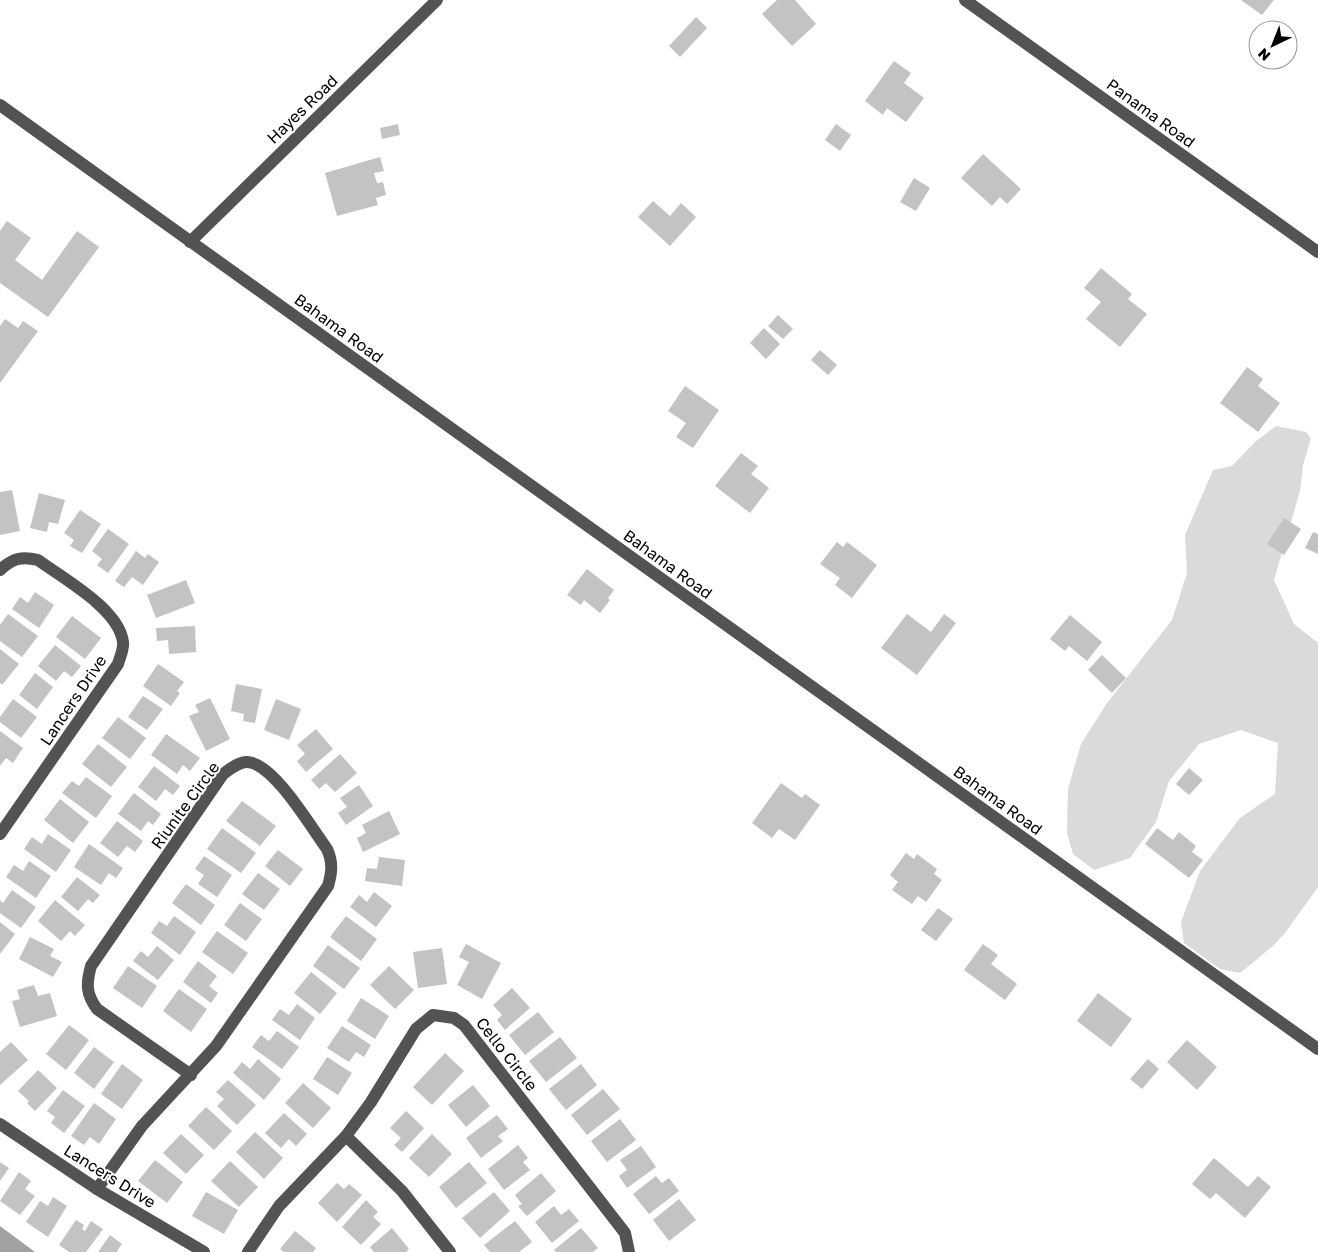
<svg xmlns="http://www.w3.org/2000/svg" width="1318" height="1252" font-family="'Golos Text',sans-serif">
<rect width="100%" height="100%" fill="#fff"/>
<path fill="#dadada" d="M 1276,426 L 1306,432 L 1311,438 L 1303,465 L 1300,491 L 1274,580 L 1294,624 L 1318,643 L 1318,887 L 1285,933 L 1273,946 L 1240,973 L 1220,969 L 1184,943 L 1181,922 L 1200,871 L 1240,818 L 1275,794 L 1278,743 L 1241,730 L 1199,744 L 1169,781 L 1156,822 L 1130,858 L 1094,870 L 1073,854 L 1067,833 L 1068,789 L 1081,744 L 1107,703 L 1172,620 L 1187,573 L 1185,535 L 1213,470 L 1232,466 L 1255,442 Z"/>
<path fill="#a1a1a1" d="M 0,1226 L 35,1252 L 0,1252 Z"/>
<g fill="#c3c3c3">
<path d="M 777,0 L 795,0 L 816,24 L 792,46 L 762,14 Z"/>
<path d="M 1241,0 L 1274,0 L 1262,15 Z"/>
<path d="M 696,17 L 707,28 L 680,57 L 669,46 Z"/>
<path d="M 894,61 L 911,73 L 904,83 L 924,98 L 906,122 L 887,108 L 883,115 L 865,101 Z"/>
<path d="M 398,124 L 400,135 L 382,139 L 380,128 Z"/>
<path d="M 836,124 L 851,135 L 840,151 L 825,140 Z"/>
<path d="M 983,154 L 1021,189 L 1007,204 L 1000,197 L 992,206 L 961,178 Z"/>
<path d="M 380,157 L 384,171 L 374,173 L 377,183 L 383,182 L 386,195 L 376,198 L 378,205 L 337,216 L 325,173 Z"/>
<path d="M 914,178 L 930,188 L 916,211 L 900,202 Z"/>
<path d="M 653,201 L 670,216 L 681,203 L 696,217 L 670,246 L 638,217 Z"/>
<path d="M 7,221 L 31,238 L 15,260 L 42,280 L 77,231 L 99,247 L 48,317 L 0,283 L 0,231 Z"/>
<path d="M 1101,268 L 1132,294 L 1128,299 L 1147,314 L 1120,347 L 1086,319 L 1101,302 L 1084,288 Z"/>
<path d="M 778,315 L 793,329 L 783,339 L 768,326 Z"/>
<path d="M 5,319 L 18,328 L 23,321 L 38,331 L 0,383 L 0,326 Z"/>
<path d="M 764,328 L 780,344 L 766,359 L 750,343 Z"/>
<path d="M 820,350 L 837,365 L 828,375 L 811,360 Z"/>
<path d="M 1247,367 L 1263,379 L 1258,386 L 1280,403 L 1258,432 L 1220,403 Z"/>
<path d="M 685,386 L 719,410 L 693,448 L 676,437 L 686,423 L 668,411 Z"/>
<path d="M 741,453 L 758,466 L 751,474 L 769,488 L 750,513 L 715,486 Z"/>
<path d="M 12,490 L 20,531 L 0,535 L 0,492 Z"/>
<path d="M 39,493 L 65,500 L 58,524 L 49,522 L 47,532 L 30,528 Z"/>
<path d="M 80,510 L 101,524 L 82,553 L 70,546 L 74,540 L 64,533 Z"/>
<path d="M 1284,518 L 1301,529 L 1284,555 L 1267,544 Z"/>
<path d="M 108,529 L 129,544 L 108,573 L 97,565 L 102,559 L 92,551 Z"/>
<path d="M 1313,532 L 1318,534 L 1318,554 L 1305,548 Z"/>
<path d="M 837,542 L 843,547 L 847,542 L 877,565 L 852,598 L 835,585 L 840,578 L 820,564 Z"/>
<path d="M 136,551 L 145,558 L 148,554 L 159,562 L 143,585 L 132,577 L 124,587 L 115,581 Z"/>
<path d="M 587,569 L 614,590 L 608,598 L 610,600 L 600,613 L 584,600 L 581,605 L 567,595 Z"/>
<path d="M 186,580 L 195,603 L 156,618 L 147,595 Z"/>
<path d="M 35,592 L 54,605 L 39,628 L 12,609 L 20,597 L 28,603 Z"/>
<path d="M 8,614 L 38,636 L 22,657 L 0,641 L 0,625 Z"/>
<path d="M 907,614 L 931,632 L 944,614 L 956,623 L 917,675 L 881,648 Z"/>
<path d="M 1070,615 L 1102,642 L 1087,661 L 1069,646 L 1065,651 L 1050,639 Z"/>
<path d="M 72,616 L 101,638 L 85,659 L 56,637 Z"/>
<path d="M 195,626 L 196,652 L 169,654 L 168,640 L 157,641 L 156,628 Z"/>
<path d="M 55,645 L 81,666 L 72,677 L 64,671 L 56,681 L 38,666 Z"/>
<path d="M 0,649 L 19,664 L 2,685 L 0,683 Z"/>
<path d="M 1102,655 L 1126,678 L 1112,693 L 1088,670 Z"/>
<path d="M 158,664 L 184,682 L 177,691 L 180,693 L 171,706 L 143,686 Z"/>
<path d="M 35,673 L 53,687 L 37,709 L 19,695 Z"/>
<path d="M 236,684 L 262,689 L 255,723 L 243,721 L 244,714 L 231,711 Z"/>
<path d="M 143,696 L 163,709 L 147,730 L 128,717 Z"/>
<path d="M 210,698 L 230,739 L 206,751 L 189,716 L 199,712 L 195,705 Z"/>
<path d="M 13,699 L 37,717 L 21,738 L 0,722 L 0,717 Z"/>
<path d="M 276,699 L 301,709 L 289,740 L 264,730 Z"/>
<path d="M 118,717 L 146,738 L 130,759 L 102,738 Z"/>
<path d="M 316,729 L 333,749 L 306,772 L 297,761 L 305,754 L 297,745 Z"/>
<path d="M 0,731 L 23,748 L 13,763 L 6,758 L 0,766 Z"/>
<path d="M 166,734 L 200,758 L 190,771 L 183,765 L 177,774 L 151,755 Z"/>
<path d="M 98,744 L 127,767 L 111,787 L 82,764 Z"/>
<path d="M 340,754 L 357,773 L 335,792 L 326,783 L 319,789 L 311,780 Z"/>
<path d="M 154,766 L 180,786 L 173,795 L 165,789 L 156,801 L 138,787 Z"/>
<path d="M 1189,768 L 1203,780 L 1189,795 L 1176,784 Z"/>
<path d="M 86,777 L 112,796 L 96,818 L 62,793 L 72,781 L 79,786 Z"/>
<path d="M 781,783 L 802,798 L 805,794 L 820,805 L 795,840 L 779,829 L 772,838 L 752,823 Z"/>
<path d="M 359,785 L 373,806 L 346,825 L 338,813 L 347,807 L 340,798 Z"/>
<path d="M 134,793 L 161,814 L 153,825 L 148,821 L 141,831 L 118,814 Z"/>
<path d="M 60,799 L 89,822 L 73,843 L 44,820 Z"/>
<path d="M 242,801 L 276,826 L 260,846 L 226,821 Z"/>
<path d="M 389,811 L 400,834 L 363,852 L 357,838 L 366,833 L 362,825 Z"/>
<path d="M 117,821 L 143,841 L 135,852 L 127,846 L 118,857 L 100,843 Z"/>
<path d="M 222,828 L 256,853 L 241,873 L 207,849 Z"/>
<path d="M 1157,828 L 1173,840 L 1179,832 L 1196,846 L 1192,852 L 1203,860 L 1189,878 L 1145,844 Z"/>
<path d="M 48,834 L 71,850 L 56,872 L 24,849 L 32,837 L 42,844 Z"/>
<path d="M 89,844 L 123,868 L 116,878 L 109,873 L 101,885 L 74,867 Z"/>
<path d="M 278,850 L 303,869 L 290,886 L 265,866 Z"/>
<path d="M 906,853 L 914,859 L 917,854 L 937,869 L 934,874 L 942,880 L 926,902 L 918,896 L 912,904 L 892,890 L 898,882 L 890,875 Z"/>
<path d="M 204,856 L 232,875 L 217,897 L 198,884 L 204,875 L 195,869 Z"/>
<path d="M 379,857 L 405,860 L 402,886 L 365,881 L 367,868 L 377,869 Z"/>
<path d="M 29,861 L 51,876 L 36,898 L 6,877 L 14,865 L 23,871 Z"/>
<path d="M 258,873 L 280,889 L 264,910 L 242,894 Z"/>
<path d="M 77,877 L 100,895 L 93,903 L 88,899 L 78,911 L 61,897 Z"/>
<path d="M 186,884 L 215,905 L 201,925 L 172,903 Z"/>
<path d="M 12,890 L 36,907 L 21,928 L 0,913 L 0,900 L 3,903 Z"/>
<path d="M 374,892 L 392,906 L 376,927 L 350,907 L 359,895 L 367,902 Z"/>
<path d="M 55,900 L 85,925 L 75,936 L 70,931 L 61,941 L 38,921 Z"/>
<path d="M 240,903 L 262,919 L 246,941 L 224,925 Z"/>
<path d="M 938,908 L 953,919 L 936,941 L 921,930 Z"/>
<path d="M 174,916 L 196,932 L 180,955 L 151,933 L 159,921 L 167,926 Z"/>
<path d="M 346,916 L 377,939 L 361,961 L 330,937 Z"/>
<path d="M 0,922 L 15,934 L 0,954 Z"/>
<path d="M 217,931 L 248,953 L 233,974 L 202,952 Z"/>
<path d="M 30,937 L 54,949 L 50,956 L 62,962 L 53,977 L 19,959 Z"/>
<path d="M 466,944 L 501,963 L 482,999 L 457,985 L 469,962 L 459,957 Z"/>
<path d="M 983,944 L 998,955 L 991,964 L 1017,984 L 1005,1000 L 964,970 Z"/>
<path d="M 328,945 L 360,968 L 344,989 L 313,966 Z"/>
<path d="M 157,946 L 174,960 L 158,980 L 133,961 L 141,951 L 148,957 Z"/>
<path d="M 442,948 L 447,984 L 418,988 L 413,952 Z"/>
<path d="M 198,961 L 217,976 L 209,986 L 218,993 L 211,1003 L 183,982 Z"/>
<path d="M 128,966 L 157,986 L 142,1008 L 113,988 Z"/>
<path d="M 389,966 L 414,990 L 395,1009 L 370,985 Z"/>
<path d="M 311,972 L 337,993 L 320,1014 L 294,993 Z"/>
<path d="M 34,985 L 38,996 L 50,993 L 57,1016 L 20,1027 L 12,1001 L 20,999 L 17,990 Z"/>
<path d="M 512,988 L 530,1008 L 505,1030 L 497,1020 L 502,1015 L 493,1005 Z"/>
<path d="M 179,989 L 207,1009 L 191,1032 L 163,1011 Z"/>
<path d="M 1098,993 L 1132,1019 L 1111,1047 L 1077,1021 Z"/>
<path d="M 361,998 L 389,1016 L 375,1039 L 347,1021 Z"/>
<path d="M 297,1004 L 315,1018 L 300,1040 L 272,1020 L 280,1009 L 289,1015 Z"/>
<path d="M 538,1012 L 554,1032 L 525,1055 L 509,1035 Z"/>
<path d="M 69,1025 L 89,1040 L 66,1070 L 46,1054 Z"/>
<path d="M 342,1026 L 371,1045 L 364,1057 L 356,1052 L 349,1062 L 327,1048 Z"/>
<path d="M 277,1031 L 299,1047 L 282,1069 L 252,1047 L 261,1035 L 269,1041 Z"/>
<path d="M 560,1037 L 577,1058 L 546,1082 L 529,1061 Z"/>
<path d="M 1187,1040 L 1217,1067 L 1197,1090 L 1167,1062 Z"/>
<path d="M 11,1042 L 28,1060 L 0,1085 L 0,1052 Z"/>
<path d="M 94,1047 L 114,1062 L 94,1089 L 74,1073 Z"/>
<path d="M 445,1053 L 464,1071 L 432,1105 L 413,1087 Z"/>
<path d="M 327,1057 L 352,1073 L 338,1095 L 313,1079 Z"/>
<path d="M 258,1059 L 281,1079 L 264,1100 L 233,1073 L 242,1062 L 250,1069 Z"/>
<path d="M 1148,1059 L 1159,1069 L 1142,1089 L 1130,1079 Z"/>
<path d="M 122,1064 L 143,1080 L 122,1109 L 101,1094 Z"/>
<path d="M 581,1064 L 597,1085 L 566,1110 L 549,1089 Z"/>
<path d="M 38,1070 L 57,1088 L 35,1111 L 27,1103 L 29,1101 L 18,1091 Z"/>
<path d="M 228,1080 L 256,1105 L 237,1125 L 217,1106 L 224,1099 L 216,1092 Z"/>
<path d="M 303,1083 L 331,1108 L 313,1128 L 285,1103 Z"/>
<path d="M 473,1085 L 490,1106 L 466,1127 L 448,1105 Z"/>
<path d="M 603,1089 L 620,1109 L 587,1135 L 571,1115 Z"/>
<path d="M 63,1090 L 85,1106 L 64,1133 L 51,1123 L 55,1117 L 47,1111 Z"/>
<path d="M 94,1103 L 116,1119 L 99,1144 L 90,1137 L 84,1145 L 71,1136 Z"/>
<path d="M 206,1107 L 232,1131 L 214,1150 L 188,1126 Z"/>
<path d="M 406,1111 L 424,1128 L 402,1152 L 394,1145 L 401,1138 L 390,1128 Z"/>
<path d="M 284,1113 L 307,1134 L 296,1146 L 289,1139 L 281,1148 L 265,1133 Z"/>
<path d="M 497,1115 L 508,1129 L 498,1136 L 503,1141 L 481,1158 L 466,1138 Z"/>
<path d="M 620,1119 L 636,1140 L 607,1162 L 591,1141 Z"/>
<path d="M 255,1132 L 283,1158 L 264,1179 L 236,1152 Z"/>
<path d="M 181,1134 L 204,1155 L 186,1174 L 163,1153 Z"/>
<path d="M 432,1134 L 452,1154 L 429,1177 L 409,1158 Z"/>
<path d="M 518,1145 L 528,1158 L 523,1162 L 530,1170 L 504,1190 L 488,1169 Z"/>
<path d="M 641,1146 L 656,1167 L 627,1188 L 619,1176 L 627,1170 L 620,1160 Z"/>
<path d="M 1214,1158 L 1248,1187 L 1258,1176 L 1271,1187 L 1245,1218 L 1216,1193 L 1210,1199 L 1192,1184 Z"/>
<path d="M 155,1160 L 183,1182 L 167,1203 L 138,1181 Z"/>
<path d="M 230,1161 L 258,1187 L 239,1207 L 211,1181 Z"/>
<path d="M 0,1162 L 9,1168 L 0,1181 Z"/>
<path d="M 469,1162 L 487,1183 L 456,1208 L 439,1187 Z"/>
<path d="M 19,1172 L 31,1181 L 25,1189 L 35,1196 L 20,1215 L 0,1201 Z"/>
<path d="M 541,1173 L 556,1191 L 527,1216 L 518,1206 L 522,1204 L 515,1195 Z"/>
<path d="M 656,1176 L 662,1183 L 669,1178 L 679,1191 L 649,1214 L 633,1194 Z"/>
<path d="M 337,1183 L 344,1189 L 349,1184 L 362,1195 L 337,1222 L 318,1203 Z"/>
<path d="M 206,1192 L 238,1210 L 224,1234 L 192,1216 Z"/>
<path d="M 494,1192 L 510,1211 L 480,1238 L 462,1218 Z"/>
<path d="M 53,1197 L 67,1206 L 48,1237 L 26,1222 L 40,1201 L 48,1206 Z"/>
<path d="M 679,1199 L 696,1220 L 669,1241 L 653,1220 Z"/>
<path d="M 366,1200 L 378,1212 L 373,1217 L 381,1224 L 361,1245 L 342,1227 Z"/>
<path d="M 554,1206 L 561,1215 L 569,1209 L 579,1221 L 552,1243 L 535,1222 Z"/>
<path d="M 76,1220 L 84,1225 L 82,1229 L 85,1231 L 91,1221 L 103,1229 L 86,1252 L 69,1252 L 59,1245 Z"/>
<path d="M 515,1221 L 532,1242 L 519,1252 L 490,1252 L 484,1245 Z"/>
<path d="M 392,1228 L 409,1249 L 406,1252 L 374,1252 L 370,1247 Z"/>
<path d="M 581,1228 L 598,1248 L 593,1252 L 556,1252 L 554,1250 Z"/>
<path d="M 295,1231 L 316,1248 L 313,1252 L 284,1252 L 280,1249 Z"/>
<path d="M 110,1235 L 122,1244 L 117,1251 L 118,1252 L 98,1252 Z"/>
</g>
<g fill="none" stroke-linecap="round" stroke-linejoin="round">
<g stroke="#535353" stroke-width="12">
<path d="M 965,0 L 1318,252"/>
<path d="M 0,105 L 1318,1049"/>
<path d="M 190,242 L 437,0"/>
<path d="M 0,570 C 13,558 22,556 38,560 C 64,579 119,609 123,642 C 124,649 120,657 118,664 L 0,834"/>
<path d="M 0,1124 L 97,1189 L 204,1252"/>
<path d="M 346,1136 L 402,1191 L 450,1252"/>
<path d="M 97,1189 L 142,1126 L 216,1046 L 328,886 C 332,872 333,862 327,849 C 312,829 273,762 247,762 C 238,762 230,769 223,774 L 91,966 C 86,984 86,994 97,1009 L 191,1075"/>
<path d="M 248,1252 L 279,1206 L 346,1136 L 371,1102 L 416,1029 L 433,1015 L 454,1018 L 464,1025 L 625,1233 L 629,1252"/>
</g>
</g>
<g text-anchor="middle" stroke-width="4" stroke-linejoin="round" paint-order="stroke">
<g font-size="16" fill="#000" stroke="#fff">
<text transform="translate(302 109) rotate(-44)" y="6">Hayes Road</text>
<text transform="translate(1151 113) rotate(36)" y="6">Panama Road</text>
<text transform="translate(339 328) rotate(36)" y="6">Bahama Road</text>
<text transform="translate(668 564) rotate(36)" y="6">Bahama Road</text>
<text transform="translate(73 700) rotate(-56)" y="6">Lancers Drive</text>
<text transform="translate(998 800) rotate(36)" y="6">Bahama Road</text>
<text transform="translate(185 805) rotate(-54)" y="6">Riunite Circle</text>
<text transform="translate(507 1054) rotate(52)" y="6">Cello Circle</text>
<text transform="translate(110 1176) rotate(32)" y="6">Lancers Drive</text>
</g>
</g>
<g transform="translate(1273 45) rotate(223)"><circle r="24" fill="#ffffff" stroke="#999999"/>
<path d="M0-4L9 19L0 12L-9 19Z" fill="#000000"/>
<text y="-8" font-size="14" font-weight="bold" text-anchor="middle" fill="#000000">N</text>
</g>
</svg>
